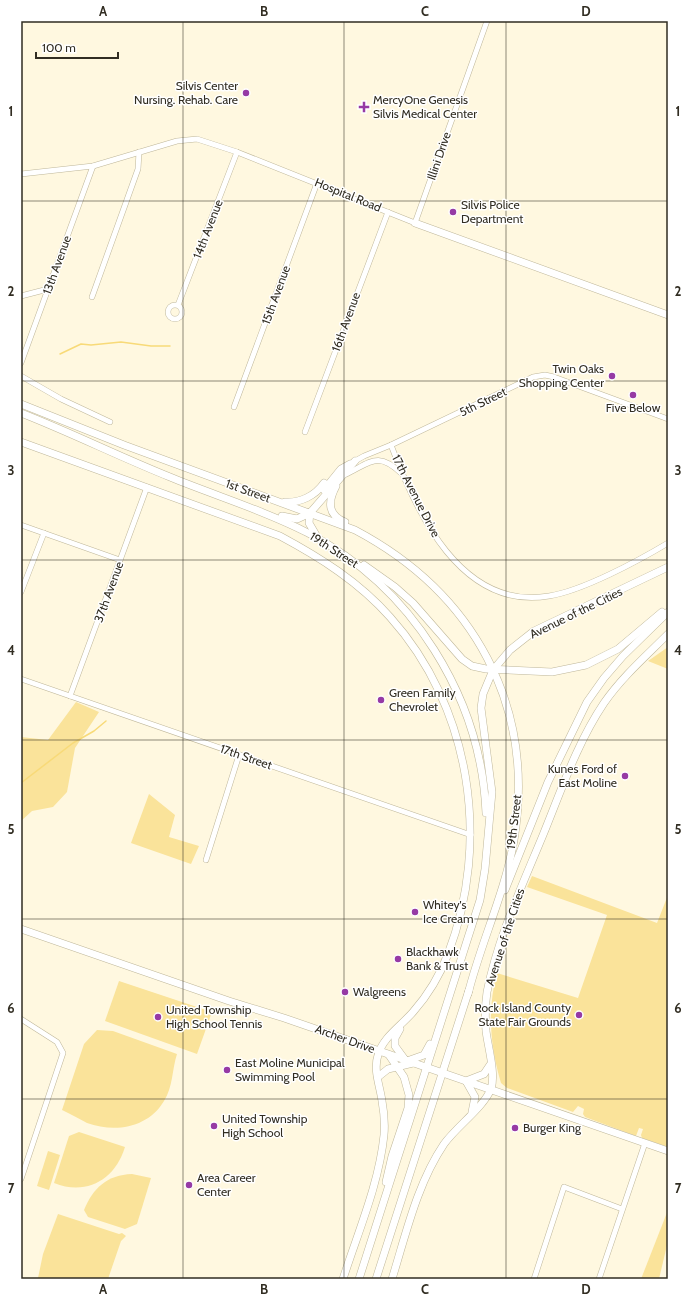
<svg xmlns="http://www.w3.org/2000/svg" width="689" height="1300" font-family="Cabin,sans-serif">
<rect width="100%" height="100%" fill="#fff8e0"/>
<g fill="#fae39a">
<path d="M 668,647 L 668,669 L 648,661 Z"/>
<path d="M 76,702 L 99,712 L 75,748 L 67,792 L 53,807 L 32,811 L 21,821 L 21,737 L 48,740 Z"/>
<path d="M 149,794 L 175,815 L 169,837 L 199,846 L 191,864 L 131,843 Z"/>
<path d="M 532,876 L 657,923 L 668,895 L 668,1147 L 642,1138 L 641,1135 L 643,1129 L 639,1128 L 636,1136 L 585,1117 L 583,1114 L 584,1109 L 578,1106 L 573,1112 L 507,1088 L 501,1083 C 490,1046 487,1009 497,973 L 578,998 L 607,915 L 527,887 Z"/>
<path d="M 119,981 L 212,1012 L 197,1054 L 105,1021 Z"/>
<path d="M 97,1030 L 113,1031 L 177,1054 C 172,1069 173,1087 164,1101 C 148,1128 115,1133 87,1123 C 79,1119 71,1114 62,1110 L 84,1044 Z"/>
<path d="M 79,1132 L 125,1147 C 115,1180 86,1196 54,1183 L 69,1136 Z"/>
<path d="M 48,1151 L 60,1155 L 49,1190 L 37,1186 Z"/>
<path d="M 132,1174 L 151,1178 L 137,1224 L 125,1229 L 88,1217 L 84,1210 C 93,1188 107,1175 132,1174 Z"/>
<path d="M 668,1210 L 668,1241 L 659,1279 L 641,1279 Z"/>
<path d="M 58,1214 L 119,1234 L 122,1233 L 126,1236 L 121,1241 L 108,1279 L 38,1278 L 43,1254 Z"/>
</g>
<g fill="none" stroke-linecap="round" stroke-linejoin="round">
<g stroke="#f8da78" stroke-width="1.5">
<path d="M 60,354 L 81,344 L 91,345 L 121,342 L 151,346 L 170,346"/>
<path d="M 21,783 L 73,743 L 94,731 L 106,721"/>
</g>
<g stroke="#bfb79a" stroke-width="6">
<g id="street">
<path d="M 21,174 L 93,166 L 177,141 L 197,139 L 237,152 L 415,223 L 487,21"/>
<path d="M 21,296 L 48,289"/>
<path d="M 92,297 L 138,169 L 139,152"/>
<circle cx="175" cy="312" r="7"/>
<path d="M 178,305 L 237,152"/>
<path d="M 21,363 L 93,166"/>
<path d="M 21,376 L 61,399 L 110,422"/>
<path d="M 234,407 L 317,183"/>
<path d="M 305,432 L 388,212"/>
<path d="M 391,445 C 416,512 461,611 549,596 C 582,591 638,561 668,543"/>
<path d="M 355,461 L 364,456 L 391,445 L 533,377 L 545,375 L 554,377 L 668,419"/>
<path d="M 344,475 C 369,464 377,449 402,474"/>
<path d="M 21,525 L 120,560"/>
<path d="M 21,592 L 44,533"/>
<path d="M 21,679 L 471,835"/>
<path d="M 70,696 L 147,487"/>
<path d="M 206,860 L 239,755"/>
<path d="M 21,1019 L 57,1042 L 63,1053 L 21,1179"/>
<path d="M 534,1279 L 564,1187 L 622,1209"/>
<path d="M 599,1279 L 645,1143"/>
</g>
</g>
<g stroke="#bfb79a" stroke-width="8">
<g id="secondary">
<path d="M 415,223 L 668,315"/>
<path d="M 21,404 L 124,445 L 355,530 C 474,593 536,706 514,840 C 505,893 481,942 468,994"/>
<path d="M 21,413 C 72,433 120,457 170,477 C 216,496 264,510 308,533 C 412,587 481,697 486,813"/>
<path d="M 21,442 L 280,536 C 321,558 359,582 390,617 C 471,707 491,841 448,954 C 440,975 428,995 413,1012 C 401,1026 383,1037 378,1055 C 373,1070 380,1086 382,1101 C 384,1112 385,1124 384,1135 C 379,1184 358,1232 343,1279"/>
<path d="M 336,486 C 328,501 327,515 345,522"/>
<path d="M 324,490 L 341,469 L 350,464"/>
<path d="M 285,502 C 300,503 315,496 324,483"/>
<path d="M 310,512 L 309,523 L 316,535"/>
<path d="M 282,516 L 297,519 L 310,513 L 355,461"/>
<path d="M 364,565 L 395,587 L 413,603 L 462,659 L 472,666 L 486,669 L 552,672 L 586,665 L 618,649 L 662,612"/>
<path d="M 505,890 L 548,782 L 587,702 L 604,678 L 623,656 L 668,612"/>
<path d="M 21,929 L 229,1001 L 284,1018 L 668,1151"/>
<path d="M 400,1029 L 395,1038 L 395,1046 L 406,1061"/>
<path d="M 407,1061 L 424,1055 L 430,1044"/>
<path d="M 378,1077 L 388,1069 L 413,1063"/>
<path d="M 472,1112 L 475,1097 L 466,1081 L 484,1074 L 490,1065"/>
<path d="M 386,1182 L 392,1156 L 408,1108 L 409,1095 L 404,1077 L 389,1055"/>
<path d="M 359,1279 L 480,900 L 485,869 L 492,792 L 481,708 L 483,694 L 493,670 L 510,650 L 534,631 L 668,567"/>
<path d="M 376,1279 L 469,990"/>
<path d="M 392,1279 C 406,1234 417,1184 444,1144 C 457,1126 483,1108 491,1089 C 496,1074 488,1047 486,1031 C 485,1018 485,1005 487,992 C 498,937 522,886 543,835 C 561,791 577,743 604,703 C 622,677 646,656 668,634"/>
</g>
</g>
<use href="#street" stroke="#fff" stroke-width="5"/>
<use href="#secondary" stroke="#fff" stroke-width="7"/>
</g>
<path fill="none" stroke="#312d22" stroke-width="1" stroke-opacity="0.55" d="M 183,21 L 183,1279M 344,21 L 344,1279M 506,21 L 506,1279M 21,201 L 668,201M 21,381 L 668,381M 21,560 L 668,560M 21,740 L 668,740M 21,919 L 668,919M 21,1099 L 668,1099"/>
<g fill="#963aa5" stroke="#fff" stroke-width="1.5">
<circle cx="246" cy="93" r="4"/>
<path d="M362 101h4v4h4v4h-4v4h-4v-4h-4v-4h4z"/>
<circle cx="453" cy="212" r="4"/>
<circle cx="612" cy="376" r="4"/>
<circle cx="633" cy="395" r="4"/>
<circle cx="381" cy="700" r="4"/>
<circle cx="625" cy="776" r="4"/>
<circle cx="415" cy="912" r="4"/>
<circle cx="398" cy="959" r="4"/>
<circle cx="345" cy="992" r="4"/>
<circle cx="579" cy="1015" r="4"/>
<circle cx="158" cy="1017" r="4"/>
<circle cx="227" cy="1070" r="4"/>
<circle cx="214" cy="1126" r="4"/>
<circle cx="515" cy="1128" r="4"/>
<circle cx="189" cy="1185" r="4"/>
</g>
<g text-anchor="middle" stroke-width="3" stroke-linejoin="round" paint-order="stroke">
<g font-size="12" fill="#312d22" stroke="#fff" text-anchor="start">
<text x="238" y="90" text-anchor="end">Silvis Center<tspan x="238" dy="14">Nursing. Rehab. Care</tspan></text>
<text x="373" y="104">MercyOne Genesis<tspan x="373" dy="14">Silvis Medical Center</tspan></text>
<text x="461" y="209">Silvis Police<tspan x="461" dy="14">Department</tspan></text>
<text x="604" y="373" text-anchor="end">Twin Oaks<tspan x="604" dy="14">Shopping Center</tspan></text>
<text x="633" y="412" text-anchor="middle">Five Below</text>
<text x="389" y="697">Green Family<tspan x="389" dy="14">Chevrolet</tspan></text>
<text x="617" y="773" text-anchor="end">Kunes Ford of<tspan x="617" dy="14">East Moline</tspan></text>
<text x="423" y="909">Whitey's<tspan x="423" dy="14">Ice Cream</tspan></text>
<text x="406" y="956">Blackhawk<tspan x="406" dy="14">Bank &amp; Trust</tspan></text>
<text x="353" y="996">Walgreens</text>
<text x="571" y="1012" text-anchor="end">Rock Island County<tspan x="571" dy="14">State Fair Grounds</tspan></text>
<text x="166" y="1014">United Township<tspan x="166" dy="14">High School Tennis</tspan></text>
<text x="235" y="1067">East Moline Municipal<tspan x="235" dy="14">Swimming Pool</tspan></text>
<text x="222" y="1123">United Township<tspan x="222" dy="14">High School</tspan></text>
<text x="523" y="1132">Burger King</text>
<text x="197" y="1182">Area Career<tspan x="197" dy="14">Center</tspan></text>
</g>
<g font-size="12" fill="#312d22" stroke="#fff">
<text transform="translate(439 156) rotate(-71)" y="4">Illini Drive</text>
<text transform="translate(348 195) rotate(22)" y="4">Hospital Road</text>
<text transform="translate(208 229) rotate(-69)" y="4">14th Avenue</text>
<text transform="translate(57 265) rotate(-70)" y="4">13th Avenue</text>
<text transform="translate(276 295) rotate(-70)" y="4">15th Avenue</text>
<text transform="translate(346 322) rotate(-70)" y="4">16th Avenue</text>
<text transform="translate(483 402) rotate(-26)" y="4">5th Street</text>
<text transform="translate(248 491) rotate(20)" y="4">1st Street</text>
<text transform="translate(416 496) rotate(63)" y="4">17th Avenue Drive</text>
<text transform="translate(334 550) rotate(33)" y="4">19th Street</text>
<text transform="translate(109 592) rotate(-70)" y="4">37th Avenue</text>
<text transform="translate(576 613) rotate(-26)" y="4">Avenue of the Cities</text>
<text transform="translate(246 757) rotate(19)" y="4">17th Street</text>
<text transform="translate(514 822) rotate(-83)" y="4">19th Street</text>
<text transform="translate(505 937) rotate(-72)" y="4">Avenue of the Cities</text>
<text transform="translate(345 1039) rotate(20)" y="4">Archer Drive</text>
</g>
</g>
<rect width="689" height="1300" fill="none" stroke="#ffffff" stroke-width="44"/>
<path d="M36 52v6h82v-6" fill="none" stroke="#312d22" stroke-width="2"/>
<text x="42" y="52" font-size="12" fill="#312d22" stroke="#ffffff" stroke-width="3" paint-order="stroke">100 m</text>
<rect x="22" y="22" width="645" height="1256" fill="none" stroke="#312d22" stroke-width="1.5"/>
<g font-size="13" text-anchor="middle" font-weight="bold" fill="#312d22">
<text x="103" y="16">A</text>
<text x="264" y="16">B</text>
<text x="425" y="16">C</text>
<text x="586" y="16">D</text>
<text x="11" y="116">1</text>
<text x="678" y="116">1</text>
<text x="11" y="296">2</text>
<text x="678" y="296">2</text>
<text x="11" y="475">3</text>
<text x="678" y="475">3</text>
<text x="11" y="655">4</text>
<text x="678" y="655">4</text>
<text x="11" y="834">5</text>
<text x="678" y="834">5</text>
<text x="11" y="1013">6</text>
<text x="678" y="1013">6</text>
<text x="11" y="1193">7</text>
<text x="678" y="1193">7</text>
<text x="103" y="1294">A</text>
<text x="264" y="1294">B</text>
<text x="425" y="1294">C</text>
<text x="586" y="1294">D</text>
</g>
</svg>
